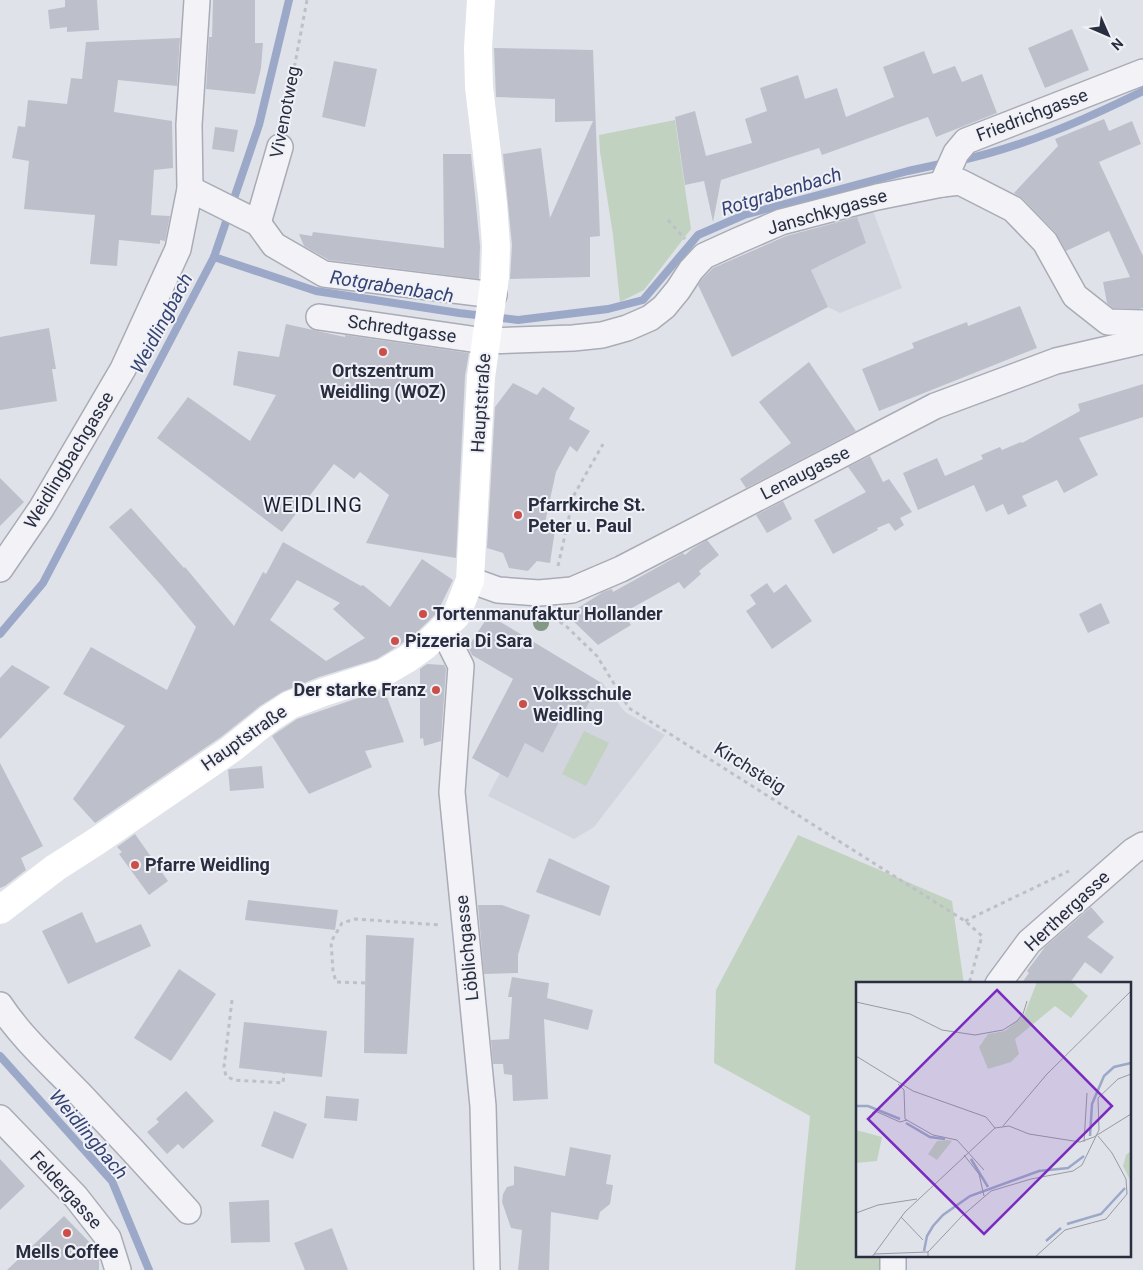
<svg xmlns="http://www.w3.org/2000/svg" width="1143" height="1270" font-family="Roboto,sans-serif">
<rect width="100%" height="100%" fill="#e0e2e9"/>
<g fill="#d2d4de">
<path d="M 872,208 L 902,288 L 840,313 L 828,307 L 811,270 L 808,243 L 818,267 L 865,243 L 855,213 Z"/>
<path d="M 601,681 L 625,712 L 665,735 L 594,827 L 574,839 L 488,796 L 500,773 L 508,778 L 525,743 L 543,753 L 551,737 L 534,727 L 549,695 L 584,712 Z"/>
</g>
<g fill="#c2d2c1">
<path d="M 675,120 L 691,229 L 644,290 L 620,302 L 613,235 L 600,152 L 599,135 Z"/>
<path d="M 584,731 L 609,743 L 586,786 L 562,774 Z"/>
<path d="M 798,835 L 952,901 L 964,984 L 857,984 L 857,1256 L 888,1256 L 887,1270 L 795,1270 L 810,1116 L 714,1063 L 716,990 Z"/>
</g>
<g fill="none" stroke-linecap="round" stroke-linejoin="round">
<g stroke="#9ca8c8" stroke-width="8">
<path d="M 958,161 C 1023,147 1084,120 1143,91"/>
<path d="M 214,257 L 316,291 L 459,313 L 518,320 L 608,309 L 643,300 L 698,235 L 744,215 L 908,171 L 945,163"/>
<path d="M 0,634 L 43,583 L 214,257 L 259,125 L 289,0"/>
<path d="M 0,1056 L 112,1181 L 149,1270"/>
</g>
</g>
<g fill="#bdc0cb" fill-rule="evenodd">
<path d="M 65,0 L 97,0 L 99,30 L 67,32 L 67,27 L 50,29 L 48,10 L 65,7 Z"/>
<path d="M 213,0 L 255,0 L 255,43 L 263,43 L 261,68 L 255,94 L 206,89 L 209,37 L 212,37 Z"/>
<path d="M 1072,29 L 1089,70 L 1045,88 L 1028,48 Z"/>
<path d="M 180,38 L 177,86 L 118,80 L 114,112 L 172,121 L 173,168 L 154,170 L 151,215 L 170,216 L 165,241 L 160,240 L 160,244 L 119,240 L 117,266 L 90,264 L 95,215 L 24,209 L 29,161 L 12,158 L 18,126 L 25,127 L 28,100 L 67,104 L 71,78 L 82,79 L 86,42 Z"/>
<path d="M 494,48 L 593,50 L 600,236 L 590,237 L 590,277 L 510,279 L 512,245 L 503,154 L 541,148 L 550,218 L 593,121 L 555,122 L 555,99 L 496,97 Z"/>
<path d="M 924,51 L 933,74 L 955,66 L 962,82 L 982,74 L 997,113 L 936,137 L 928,117 L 822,155 L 819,148 L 721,180 L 713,222 L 704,181 L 685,185 L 675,117 L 695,111 L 706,156 L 752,143 L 745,119 L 767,111 L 760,88 L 798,75 L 805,99 L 837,88 L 846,117 L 894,97 L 883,67 Z"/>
<path d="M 334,61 L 377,69 L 365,127 L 322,117 Z"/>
<path d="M 1104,119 L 1109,131 L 1132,121 L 1141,144 L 1099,162 L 1143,256 L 1143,308 L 1139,309 L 1113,308 L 1107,303 L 1103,282 L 1130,277 L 1109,231 L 1066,251 L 1055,232 L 1023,199 L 1014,193 L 1058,146 L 1055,139 Z"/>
<path d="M 215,127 L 238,130 L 234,152 L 212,149 Z"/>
<path d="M 443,154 L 471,154 L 480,246 L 479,279 L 329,260 L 304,246 L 299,234 L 312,236 L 313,232 L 444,248 Z"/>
<path d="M 857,217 L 866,243 L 811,270 L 828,307 L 732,357 L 698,285 L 702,279 L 713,268 L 786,236 Z"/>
<path d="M 1020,306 L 1037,348 L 879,411 L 862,369 L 914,348 L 912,343 L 967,322 L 968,326 Z"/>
<path d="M 286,324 L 345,337 L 345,335 L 469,353 L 465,376 L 456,558 L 366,543 L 389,495 L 360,472 L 354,479 L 334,464 L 282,532 L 157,438 L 188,397 L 250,441 L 276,395 L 233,385 L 238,351 L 279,357 Z"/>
<path d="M 49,328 L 56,369 L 52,369 L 57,401 L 0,410 L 0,337 Z"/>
<path d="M 809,362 L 856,431 L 746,488 L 740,479 L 791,443 L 759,402 Z"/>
<path d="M 513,383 L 537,395 L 543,387 L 575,408 L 569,419 L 590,431 L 577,452 L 570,446 L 556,472 L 544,527 L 555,530 L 550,563 L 537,561 L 528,571 L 509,568 L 503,553 L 487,548 L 495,407 Z"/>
<path d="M 1143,384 L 1143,417 L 1079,438 L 1098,475 L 1064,493 L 1057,480 L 1022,496 L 1027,506 L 1008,515 L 1003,504 L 986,512 L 974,485 L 918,510 L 903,473 L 937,458 L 945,476 L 983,459 L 981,455 L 1000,447 L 1002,450 L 1021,442 L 1022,443 L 1080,411 L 1078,404 Z"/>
<path d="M 870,456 L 883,482 L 889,479 L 912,512 L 900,518 L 904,525 L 895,531 L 889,523 L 877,528 L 878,530 L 833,554 L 814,520 L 866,492 L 848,467 Z"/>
<path d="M 0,478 L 24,502 L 0,526 Z"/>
<path d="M 783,501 L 792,519 L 767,533 L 756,515 Z"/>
<path d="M 131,508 L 184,568 L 185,567 L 234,626 L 263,572 L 266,574 L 283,542 L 361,586 L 363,585 L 390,607 L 422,559 L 453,580 L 437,613 L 415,634 L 398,646 L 377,659 L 319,677 L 282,692 L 260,706 L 221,737 L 95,823 L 73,799 L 125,726 L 63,694 L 91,647 L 167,690 L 196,627 L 161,585 L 109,527 ZM 297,580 L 340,603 L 333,609 L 365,638 L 326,661 L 270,620 Z"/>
<path d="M 707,540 L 719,555 L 699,571 L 701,574 L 684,589 L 679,582 L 623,613 L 631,625 L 598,645 L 567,615 L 603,592 L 612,589 L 613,592 L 683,553 L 685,555 L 692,549 Z"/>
<path d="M 767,583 L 774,593 L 786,584 L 812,621 L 772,649 L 746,611 L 756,604 L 750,595 Z"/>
<path d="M 1101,603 L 1110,623 L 1088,633 L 1079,614 Z"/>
<path d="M 489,615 L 600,682 L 584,712 L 568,704 L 543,753 L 525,743 L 508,778 L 472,758 L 513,679 L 472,655 L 468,647 Z"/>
<path d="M 427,664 L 444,665 L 446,669 L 441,741 L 424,746 L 423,738 L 420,739 L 420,669 Z"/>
<path d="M 12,665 L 50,687 L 0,739 L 0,678 Z"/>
<path d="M 384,689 L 404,742 L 365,751 L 372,767 L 309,794 L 272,736 L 297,719 Z"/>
<path d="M 0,763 L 43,846 L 21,858 L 26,870 L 5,886 L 0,888 Z"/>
<path d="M 262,766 L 264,788 L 230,791 L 228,770 L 230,769 Z"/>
<path d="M 135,834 L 168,881 L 149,895 L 119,854 L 122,852 L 117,847 Z"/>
<path d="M 549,858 L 610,886 L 600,916 L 536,892 Z"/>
<path d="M 248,900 L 338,910 L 335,930 L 245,920 Z"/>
<path d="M 478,905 L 502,905 L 530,915 L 518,955 L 518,973 L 484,974 Z"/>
<path d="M 1091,907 L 1104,922 L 1087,937 L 1114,957 L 1101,974 L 1085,962 L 1069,984 L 1021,984 L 1029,973 L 1027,971 L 1045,947 Z"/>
<path d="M 82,912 L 96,943 L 141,924 L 151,946 L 68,984 L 42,931 Z"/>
<path d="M 366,935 L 414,938 L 407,1054 L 364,1053 Z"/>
<path d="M 179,969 L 216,994 L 171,1061 L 134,1038 Z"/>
<path d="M 512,977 L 549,983 L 547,998 L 593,1010 L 588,1030 L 544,1019 L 548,1099 L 513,1101 L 512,1075 L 504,1074 L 503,1064 L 493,1064 L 491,1040 L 509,1039 L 512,997 L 508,997 Z"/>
<path d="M 244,1022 L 327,1031 L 322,1077 L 239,1068 Z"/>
<path d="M 186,1091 L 214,1121 L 183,1149 L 178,1144 L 167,1154 L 147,1132 L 159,1122 L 156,1119 Z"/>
<path d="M 326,1096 L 359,1099 L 357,1121 L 324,1118 Z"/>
<path d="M 274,1111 L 307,1124 L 293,1159 L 261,1146 Z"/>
<path d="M 570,1147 L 611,1155 L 606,1184 L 613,1185 L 610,1204 L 600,1212 L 598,1220 L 551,1212 L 549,1270 L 518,1270 L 522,1230 L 511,1228 L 502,1202 L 503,1194 L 507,1187 L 514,1185 L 514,1166 L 565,1176 Z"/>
<path d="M 0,1159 L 25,1186 L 0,1210 Z"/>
<path d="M 269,1200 L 270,1242 L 231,1243 L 229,1202 Z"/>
<path d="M 64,1216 L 97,1250 L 99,1258 L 99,1270 L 7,1270 Z"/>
<path d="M 332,1228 L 348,1270 L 305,1270 L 294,1243 Z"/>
</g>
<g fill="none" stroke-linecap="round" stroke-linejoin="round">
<g stroke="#a9acb6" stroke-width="28">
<g id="street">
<path d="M 942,184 L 956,153 L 966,141 L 1143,72"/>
<path d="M 190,189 L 258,223 L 274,245 L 324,274 L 494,295"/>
<path d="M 258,223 L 280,147"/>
<path d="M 319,317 L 485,341 L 573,338 L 602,335 L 627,328 L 650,318 L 664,307 L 678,290 L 691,270 L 704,256 L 737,241 L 781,222 L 877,197 L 942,184 L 960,182 L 1013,209 L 1045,242 L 1075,296 L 1108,322 L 1143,323"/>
<path d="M 0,569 L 41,509 L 123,369 L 178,249 L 190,189 L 189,125 L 197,0"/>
<path d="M 470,580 L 498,590 L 539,593 L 572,590 L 621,569 L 935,406 L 1056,361 L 1143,341"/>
<path d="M 443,630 L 461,666 L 452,792 L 483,1106 L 487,1270"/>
<path d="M 998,984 L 1029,942 L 1133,851 L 1143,845"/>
<path d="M 0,1005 C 21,1037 52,1065 79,1093 C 116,1132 152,1171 188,1211"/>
<path d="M 0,1118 L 76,1197 L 108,1238 L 118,1270"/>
<path d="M 893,1256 L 893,1270"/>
</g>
</g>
<g stroke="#bec0c7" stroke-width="3" stroke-dasharray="4 4" stroke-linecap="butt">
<path d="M 284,122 L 307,0"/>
<path d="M 668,220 L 685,239"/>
<path d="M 558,566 L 574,495 L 603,444"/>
<path d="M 553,617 L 567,627 L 597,656 L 629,708 L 965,921 L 982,936 L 969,984"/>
<path d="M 965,921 L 1069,871"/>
<path d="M 365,983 L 336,982 L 333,971 L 331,942 L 342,923 L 355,919 L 441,925"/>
<path d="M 232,1000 L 224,1067 L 226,1076 L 234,1080 L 283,1083 L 284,1073"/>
</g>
<use href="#street" stroke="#f3f3f7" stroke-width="25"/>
<path stroke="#fff" stroke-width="28" d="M 0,910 L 55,868 L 97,841 L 230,750 L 270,718 L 290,705 L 324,692 L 383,673 L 407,659 L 425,646 L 456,616 L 470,580 L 481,377 L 495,277 L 496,246 L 493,204 L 479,87 L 478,48 L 481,0"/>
</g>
<circle fill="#839887" cx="541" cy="623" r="8"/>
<g fill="#cb4f48" stroke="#f0f1f6" stroke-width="2">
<circle cx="383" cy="352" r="5"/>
<circle cx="518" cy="515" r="5"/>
<circle cx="423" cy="614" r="5"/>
<circle cx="395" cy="641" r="5"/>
<circle cx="436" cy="690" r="5"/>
<circle cx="523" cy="704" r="5"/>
<circle cx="135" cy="865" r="5"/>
<circle cx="67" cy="1233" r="5"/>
</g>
<g text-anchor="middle" stroke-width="4" stroke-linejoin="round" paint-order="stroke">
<g font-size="18" fill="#292d40" stroke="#f0f1f6">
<text transform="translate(285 112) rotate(-79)" y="6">Vivenotweg</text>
<text transform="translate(1032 115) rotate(-21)" y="6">Friedrichgasse</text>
<text transform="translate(827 212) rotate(-16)" y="6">Janschkygasse</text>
<text transform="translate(402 329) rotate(8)" y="6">Schredtgasse</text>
<text transform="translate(481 403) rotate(-86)" y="6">Hauptstraße</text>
<text transform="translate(69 460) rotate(-59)" y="6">Weidlingbachgasse</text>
<text transform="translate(805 473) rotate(-27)" y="6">Lenaugasse</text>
<text transform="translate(244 738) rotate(-35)" y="6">Hauptstraße</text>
<text transform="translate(750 768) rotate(32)" y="6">Kirchsteig</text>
<text transform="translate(1067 911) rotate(-43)" y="6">Herthergasse</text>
<text transform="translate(467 948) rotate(-96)" y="6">Löblichgasse</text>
<text transform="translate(66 1190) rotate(48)" y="6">Feldergasse</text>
</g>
<g font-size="18" font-weight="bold" fill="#292d40" stroke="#f0f1f6" text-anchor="start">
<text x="383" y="377" text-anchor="middle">Ortszentrum<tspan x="383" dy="21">Weidling (WOZ)</tspan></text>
<text x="528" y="511">Pfarrkirche St.<tspan x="528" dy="21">Peter u. Paul</tspan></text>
<text x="433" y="620">Tortenmanufaktur Hollander</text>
<text x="405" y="647">Pizzeria Di Sara</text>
<text x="426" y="696" text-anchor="end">Der starke Franz</text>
<text x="533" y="700">Volksschule<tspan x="533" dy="21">Weidling</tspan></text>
<text x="145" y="871">Pfarre Weidling</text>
<text x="67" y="1258" text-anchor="middle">Mells Coffee</text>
</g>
<g font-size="19" font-style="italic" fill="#344373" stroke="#f0f1f6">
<text transform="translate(781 191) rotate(-17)" y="7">Rotgrabenbach</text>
<text transform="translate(392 286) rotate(9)" y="7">Rotgrabenbach</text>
<text transform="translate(161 323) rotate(-62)" y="7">Weidlingbach</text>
<text transform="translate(89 1134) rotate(50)" y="7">Weidlingbach</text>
</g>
<g font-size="20" letter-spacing="1" fill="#1b1e31" stroke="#f0f1f6">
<text x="313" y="512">WEIDLING</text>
</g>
</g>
<g transform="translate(856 982)">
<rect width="275" height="275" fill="#e0e2e9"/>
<path d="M 181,0 L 216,0 L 232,14 L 215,36 L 199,24 L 159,57 L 163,72 L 155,80 L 132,87 L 123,65 L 132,52 L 149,49 L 168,33 ZM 0,148 L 26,155 L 21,179 L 0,181 ZM 92,158 L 96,159 L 81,178 L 72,172 L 81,159 ZM 275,169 L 275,200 L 267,184 L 270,173 Z" fill="#c2d2c1"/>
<path fill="none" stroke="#9ca8c8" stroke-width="2.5" d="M 0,124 L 12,124 L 44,137M 50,141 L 74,155 L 89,157M 234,154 L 236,122 L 248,94 L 258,85 L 275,81M 115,177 L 132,205M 211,242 L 245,232 L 269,206M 190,259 L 205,246M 68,269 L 71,254 L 77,244 L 87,233 L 114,214 L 183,189 L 212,186 L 228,174"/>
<path fill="none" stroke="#979aa5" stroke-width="1" d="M 0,20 L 54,32 L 86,48 L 119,53 L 147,48 L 161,39 L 167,32 L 171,19M 0,74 L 57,109 L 130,135 L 139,146M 42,102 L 48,108 L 49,137 L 77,153 L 101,158 L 128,188M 16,131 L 19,129 L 44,140 L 51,138M 147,144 L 191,92 L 275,9M 228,160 L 231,111M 108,173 L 123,192 L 128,214M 0,231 L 22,223 L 61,217M 45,235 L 67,258M 18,272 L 72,270M 16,275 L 49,230 L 139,146 L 153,144 L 173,152 L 224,160 L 238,155 L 275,132M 72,275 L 72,270 L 106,234 L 135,209 L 175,197 L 217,189 L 226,183 L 243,148 L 242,116 L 262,97 L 275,92M 179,275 L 209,248 L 250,237 L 271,212 L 270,197 L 256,171 L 242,154"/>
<path fill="#7b2cbf" fill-opacity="0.15" stroke="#7b2cbf" stroke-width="2.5" d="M 141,8 L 256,124 L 128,252 L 12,137 Z"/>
<rect width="275" height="275" fill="none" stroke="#292d40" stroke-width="2.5"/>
</g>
<g transform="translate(1108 35) rotate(135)" stroke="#f0f1f6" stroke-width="4" paint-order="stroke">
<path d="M0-4L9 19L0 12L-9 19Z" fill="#292d40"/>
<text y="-8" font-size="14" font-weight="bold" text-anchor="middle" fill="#292d40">N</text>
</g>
</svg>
